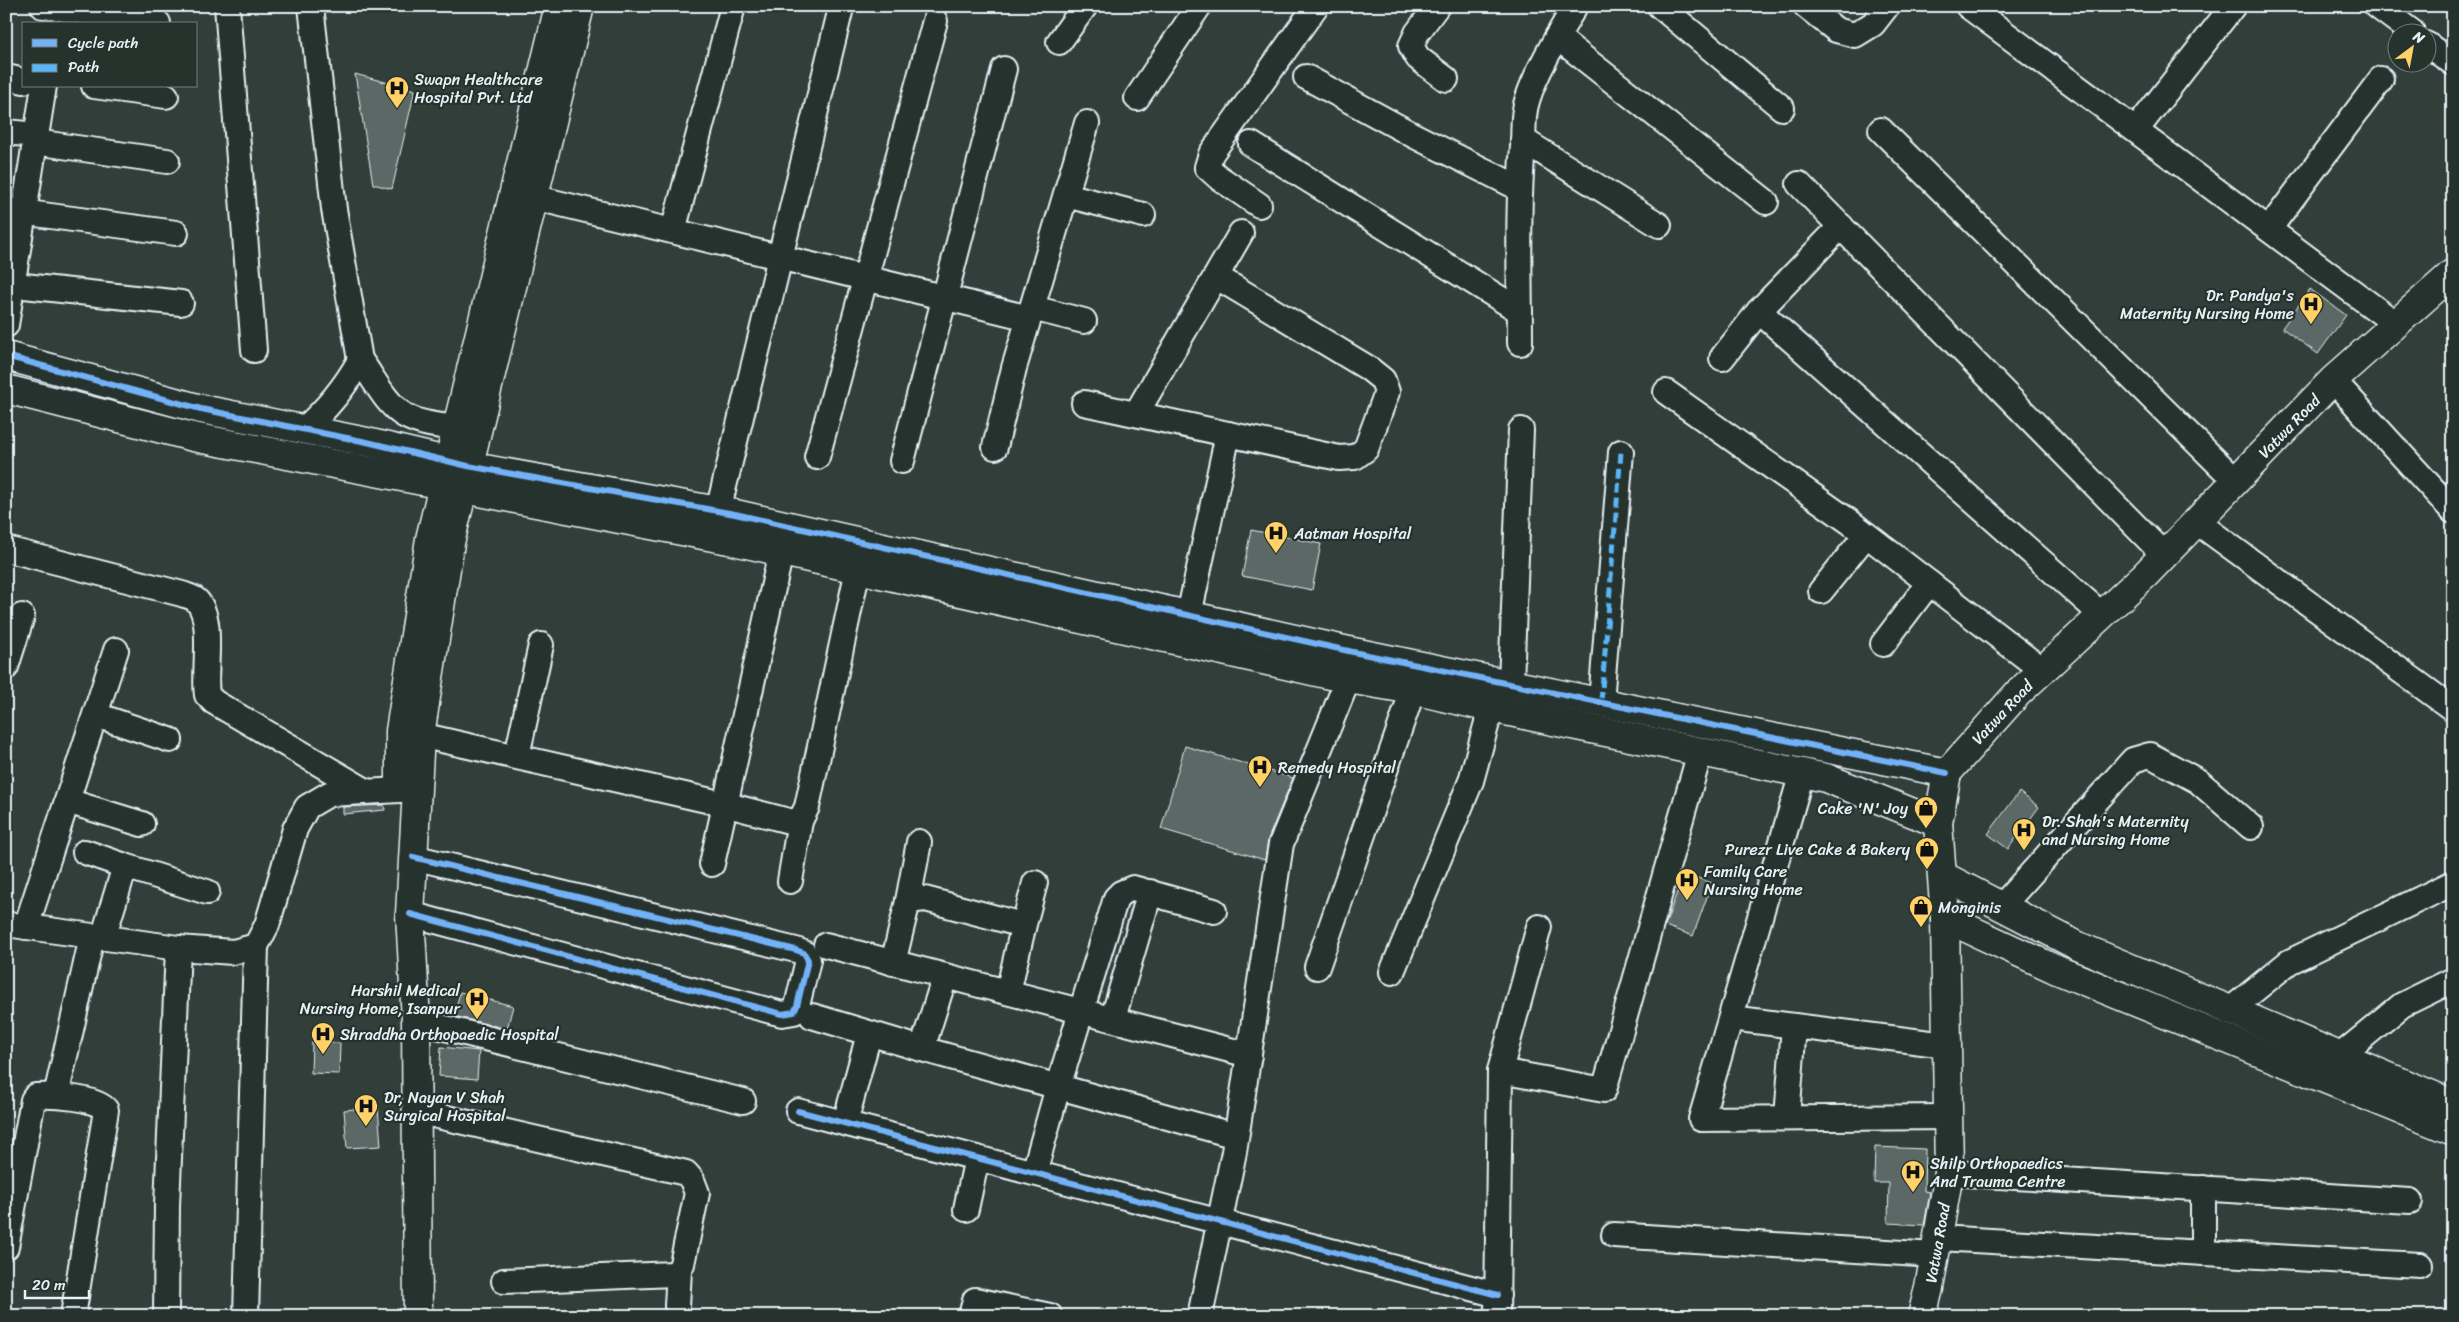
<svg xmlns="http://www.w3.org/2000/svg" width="2459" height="1322" font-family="Sriracha,sans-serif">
<rect width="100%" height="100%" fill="#323e39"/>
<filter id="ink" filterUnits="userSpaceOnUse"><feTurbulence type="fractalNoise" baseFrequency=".02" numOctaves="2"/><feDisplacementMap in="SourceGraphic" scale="10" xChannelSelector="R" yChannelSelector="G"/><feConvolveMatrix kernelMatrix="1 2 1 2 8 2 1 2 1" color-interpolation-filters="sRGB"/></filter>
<g filter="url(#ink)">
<g fill="#5c6865" stroke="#e8f1f8">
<path d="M 355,74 L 415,90 L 392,189 L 373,184 Z"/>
<path d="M 2310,289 L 2346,315 L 2318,354 L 2282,328 Z"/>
<path d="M 1251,530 L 1321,544 L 1312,590 L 1242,576 Z"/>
<path d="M 1185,746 L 1293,778 L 1268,839 L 1265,860 L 1161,829 Z"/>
<path d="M 2019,792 L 2039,807 L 2008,849 L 1988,834 Z"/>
<path d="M 384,805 L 385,810 L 343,814 L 343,807 Z"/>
<path d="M 1684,873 L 1712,883 L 1693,936 L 1665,926 Z"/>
<path d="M 460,992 L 513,1006 L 507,1029 L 454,1016 Z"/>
<path d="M 312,1042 L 340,1043 L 339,1074 L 311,1073 Z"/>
<path d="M 441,1047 L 479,1051 L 477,1079 L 439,1076 Z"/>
<path d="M 378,1107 L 381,1146 L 347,1148 L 344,1110 Z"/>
<path d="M 1875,1147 L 1925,1149 L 1924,1191 L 1930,1192 L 1924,1225 L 1888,1223 L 1889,1183 L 1874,1183 Z"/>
</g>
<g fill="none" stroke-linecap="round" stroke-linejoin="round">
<g stroke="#e8f1f8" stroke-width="28">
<g id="street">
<path d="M 43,6 L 158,23"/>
<path d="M 227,6 L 254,350"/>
<path d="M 1437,6 L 1417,33 L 1411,46 L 1418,58 L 1446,79"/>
<path d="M 1660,6 L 1782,108"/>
<path d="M 1806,6 L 1836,30 L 1855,35 L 1873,24 L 1887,6"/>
<path d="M 1968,6 L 2396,324"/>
<path d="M 2377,6 L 2412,32"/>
<path d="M 1557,37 L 1766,202"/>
<path d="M 1059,42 L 1085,6"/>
<path d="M 2426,44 L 2453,63"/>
<path d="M 6,77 L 24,81"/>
<path d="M 1306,77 L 1413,135 L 1519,188"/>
<path d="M 94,86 L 166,96"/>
<path d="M 1137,98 L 1199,6"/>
<path d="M 1881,130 L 2236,481"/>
<path d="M 2136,130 L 2233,6"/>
<path d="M 6,132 L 36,135"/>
<path d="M 1523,140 L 1659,225"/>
<path d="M 35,142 L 167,161"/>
<path d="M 1251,144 L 1520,311"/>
<path d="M 1799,184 L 2164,555"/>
<path d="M 516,193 L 1029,318"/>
<path d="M 1066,195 L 1143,215"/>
<path d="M 1259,205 L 1218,177 L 1207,167 L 1211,154 L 1316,6"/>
<path d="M 6,210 L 176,233"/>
<path d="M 2269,229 L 2381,79"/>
<path d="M 673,231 L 733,6"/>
<path d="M 6,284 L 181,303"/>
<path d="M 1032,308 L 1084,321"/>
<path d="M 1759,311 L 2102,615"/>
<path d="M 6,325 L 44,86"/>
<path d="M 1520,343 C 1520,277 1517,211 1523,146 C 1524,130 1522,116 1527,101 C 1535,73 1560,32 1575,6"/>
<path d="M 1722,358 L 1759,311 L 1841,226"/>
<path d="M 360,360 C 373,377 385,403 404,415 C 419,424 440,426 457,428"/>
<path d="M 2333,380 L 2453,511"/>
<path d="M 1666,392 L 1850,522 L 2042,670"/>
<path d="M 1084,403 L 1339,458 L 1355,457 L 1366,449 L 1387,392 L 1383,380 L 1368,368 L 1217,277"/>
<path d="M 1136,414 L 1241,233"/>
<path d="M 304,429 C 327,409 345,387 360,360 L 334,209 L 311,6"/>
<path d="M 995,447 L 1014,368 L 1087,123"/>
<path d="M 817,457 L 935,21"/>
<path d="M 902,461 L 1004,69"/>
<path d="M 718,511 L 841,8"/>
<path d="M 2197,522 L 2453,709"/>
<path d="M 6,549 L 182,594 C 187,596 193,597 196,600 C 215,618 203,670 207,695 L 214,702 L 366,791"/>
<path d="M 1821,591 L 1866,535"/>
<path d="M 1189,615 L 1228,434"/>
<path d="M 1883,644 L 1929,583"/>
<path d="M 6,667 L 22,616"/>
<path d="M 1511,683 L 1521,430"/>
<path d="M 1601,702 L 1621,452"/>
<path d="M 96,715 L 170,740"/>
<path d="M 420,735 L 724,804 L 789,821 L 800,821 L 807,807 L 858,569"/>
<path d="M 517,756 L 541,645"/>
<path d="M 1802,773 L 1701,1119 L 1947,1117"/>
<path d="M 67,801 L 142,824"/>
<path d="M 85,852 L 125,866"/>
<path d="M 712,864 L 781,552"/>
<path d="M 790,881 L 800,821"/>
<path d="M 908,901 L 919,842"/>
<path d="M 2002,906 L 2133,760 L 2150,755 L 2198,781 L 2251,827"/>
<path d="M 410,914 L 782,1014 L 794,1012 L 797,1006 L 808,960 L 804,953 L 796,950 L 413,857"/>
<path d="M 6,924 L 178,948 L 233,952 L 256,946 L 267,925 L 295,829 L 307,807 L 329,794 L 417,789"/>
<path d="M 26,927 L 116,650"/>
<path d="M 1023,928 L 1035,883"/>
<path d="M 103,938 L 125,866 L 207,892"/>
<path d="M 826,945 L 1249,1055"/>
<path d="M 893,963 L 908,901 L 925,899 L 1019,924 L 1023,928 L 1008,992"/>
<path d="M 1317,967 L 1413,690"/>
<path d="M 1392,972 L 1471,781 L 1491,708"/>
<path d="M 2230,1010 L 2289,962 L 2453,883"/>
<path d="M 812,1016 L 922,1049 L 1236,1136"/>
<path d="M 1113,1018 L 1150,892"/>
<path d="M 1731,1018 L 1946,1045"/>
<path d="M 416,1021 L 743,1101"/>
<path d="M 922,1049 L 945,976"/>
<path d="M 2340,1056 L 2402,1005 L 2453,980"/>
<path d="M 1500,1071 L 1604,1090 L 1700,752"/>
<path d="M 53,1095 L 58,1087 L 92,937"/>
<path d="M 416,1111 L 686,1173 L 692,1180 L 697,1193 L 682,1264 L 679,1270 L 674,1274 L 504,1281"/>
<path d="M 798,1111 L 1498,1295"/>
<path d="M 1787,1118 L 1794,1026"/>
<path d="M 845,1123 L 869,1034"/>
<path d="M 1034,1173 L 1058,1087 L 1116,898 L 1121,893 L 1133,888 L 1214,911"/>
<path d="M 1949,1173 L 2410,1201"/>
<path d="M 2203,1188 L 2203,1253"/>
<path d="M 966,1209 L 977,1158"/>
<path d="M 1614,1235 L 1935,1255"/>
<path d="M 1938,1238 L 2420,1265"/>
<path d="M 6,1247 L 33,1100 L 36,1096 C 51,1095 96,1097 106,1110 L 73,1316"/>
<path d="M 677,1306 L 679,1270"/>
<path d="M 166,1316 L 167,1205 L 178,948"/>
<path d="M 246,1316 L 256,946"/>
<path d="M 971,1316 L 975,1300 L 1050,1316"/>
<path d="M 1200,1316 L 1234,1152 L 1281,844 L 1348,679 L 1352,660"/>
<path d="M 1497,1316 L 1500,1071 L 1539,927"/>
</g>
</g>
<g stroke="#e8f1f8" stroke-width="31">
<g id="secondary">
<path d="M 6,356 L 201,409 L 367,442 L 468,466 L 735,514 L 1353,652 L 1947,773"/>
<path d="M 6,389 L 193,437 L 729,540 L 1348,679 L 1413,690 L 1491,708 L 1826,778 L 1938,823"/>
<path d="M 1943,876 L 2078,946 L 2453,1104"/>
<path d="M 1945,918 L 2057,970 L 2453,1131"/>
<path d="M 1922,1316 L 1929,1288 L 1949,1173 L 1945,918 L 1938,823 L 1947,773 L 2018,693 L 2145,575 L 2333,380 L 2453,273"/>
</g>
</g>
<g stroke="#e8f1f8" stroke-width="31">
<g id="primary">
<path d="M 400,782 L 400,731 L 430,539 L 559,6"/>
<path d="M 418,1316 L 416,1021 L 410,914 L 420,735 L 450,543 L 580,6"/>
</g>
</g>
<use href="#street" stroke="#26332d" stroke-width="24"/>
<use href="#secondary" stroke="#26332d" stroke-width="28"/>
<use href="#primary" stroke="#26332d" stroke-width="28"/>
<path stroke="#59b6f9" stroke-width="5" stroke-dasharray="10 5" stroke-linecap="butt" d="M 1601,702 L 1621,452"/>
<g stroke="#26332d" stroke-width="9">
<g id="cycleway">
<path d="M 6,356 L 201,409 L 367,442 L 468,466 L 735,514 L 1353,652 L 1947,773"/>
<path d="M 410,914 L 782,1014 L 794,1012 L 797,1006 L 808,960 L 804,953 L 796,950 L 413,857"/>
<path d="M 798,1111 L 1498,1295"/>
</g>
</g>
<use href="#cycleway" stroke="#73b2f8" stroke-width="6"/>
</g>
</g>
<defs>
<g id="hospital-pin" transform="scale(1.25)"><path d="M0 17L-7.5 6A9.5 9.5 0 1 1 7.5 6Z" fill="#ffd166" stroke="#26332d"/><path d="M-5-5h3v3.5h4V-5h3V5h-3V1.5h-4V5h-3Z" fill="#111"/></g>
<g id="shop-pin" transform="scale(1.25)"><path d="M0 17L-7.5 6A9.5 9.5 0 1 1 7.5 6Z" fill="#ffd166" stroke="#26332d"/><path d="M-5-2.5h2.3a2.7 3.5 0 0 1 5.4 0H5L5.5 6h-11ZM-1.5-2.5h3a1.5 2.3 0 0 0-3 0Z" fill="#111"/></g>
</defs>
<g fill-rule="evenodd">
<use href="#hospital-pin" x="397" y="88"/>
<use href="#hospital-pin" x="2311" y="304"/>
<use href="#hospital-pin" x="1276" y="533"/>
<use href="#hospital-pin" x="1260" y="767"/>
<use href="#shop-pin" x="1926" y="808"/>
<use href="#hospital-pin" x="2024" y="830"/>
<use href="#shop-pin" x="1927" y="849"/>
<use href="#hospital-pin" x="1687" y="880"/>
<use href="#shop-pin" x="1921" y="907"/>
<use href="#hospital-pin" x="477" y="999"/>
<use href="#hospital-pin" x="323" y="1034"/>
<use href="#hospital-pin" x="366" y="1106"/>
<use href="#hospital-pin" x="1913" y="1172"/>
</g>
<g text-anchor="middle" stroke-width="4.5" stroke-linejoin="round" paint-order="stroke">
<g font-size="16" fill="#e8f1f8" stroke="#26332d" text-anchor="start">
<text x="414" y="85">Swapn Healthcare<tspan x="414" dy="18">Hospital Pvt. Ltd</tspan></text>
<text x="2294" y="301" text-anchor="end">Dr. Pandya's<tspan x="2294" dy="18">Maternity Nursing Home</tspan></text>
<text x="1294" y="539">Aatman Hospital</text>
<text x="1278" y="773">Remedy Hospital</text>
<text x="1908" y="814" text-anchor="end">Cake 'N' Joy</text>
<text x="2042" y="827">Dr. Shah's Maternity<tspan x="2042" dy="18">and Nursing Home</tspan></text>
<text x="1910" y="855" text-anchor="end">Purezr Live Cake &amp; Bakery</text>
<text x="1704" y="877">Family Care<tspan x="1704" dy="18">Nursing Home</tspan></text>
<text x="1938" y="913">Monginis</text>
<text x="460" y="996" text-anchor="end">Harshil Medical<tspan x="460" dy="18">Nursing Home, Isanpur</tspan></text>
<text x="340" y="1040">Shraddha Orthopaedic Hospital</text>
<text x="384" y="1103">Dr, Nayan V Shah<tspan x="384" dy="18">Surgical Hospital</tspan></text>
<text x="1930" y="1169">Shilp Orthopaedics<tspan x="1930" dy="18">And Trauma Centre</tspan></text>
</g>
<g font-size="16" fill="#e8f1f8" stroke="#26332d">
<text transform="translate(2289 426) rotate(-46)" y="6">Vatwa Road</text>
<text transform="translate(2002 712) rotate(-47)" y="6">Vatwa Road</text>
<text transform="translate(1937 1243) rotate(-80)" y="6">Vatwa Road</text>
</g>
</g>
<rect width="2459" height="1322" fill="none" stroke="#26332d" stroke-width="25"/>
<rect x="12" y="12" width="2434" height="1297" fill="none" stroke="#e8f1f8" stroke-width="2" filter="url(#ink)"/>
<rect x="22" y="22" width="175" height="65" fill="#26332d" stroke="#747f7e"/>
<rect x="32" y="39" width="25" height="8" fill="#73b2f8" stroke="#747f7e"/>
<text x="68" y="48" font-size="15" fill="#e8f1f8">Cycle path</text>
<rect x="32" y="64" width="25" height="8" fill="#59b6f9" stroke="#747f7e"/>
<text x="68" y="72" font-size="15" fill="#e8f1f8">Path</text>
<g transform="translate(2412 48) rotate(32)"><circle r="24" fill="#26332d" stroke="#747f7e"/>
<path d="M0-4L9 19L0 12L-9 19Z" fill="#ffd166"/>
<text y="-8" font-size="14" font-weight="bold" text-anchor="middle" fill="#e8f1f8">N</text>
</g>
<path d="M25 1290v8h64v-8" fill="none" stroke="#e8f1f8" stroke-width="2.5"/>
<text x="32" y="1290" font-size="15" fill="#e8f1f8" stroke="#26332d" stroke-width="4" paint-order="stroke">20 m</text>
</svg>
